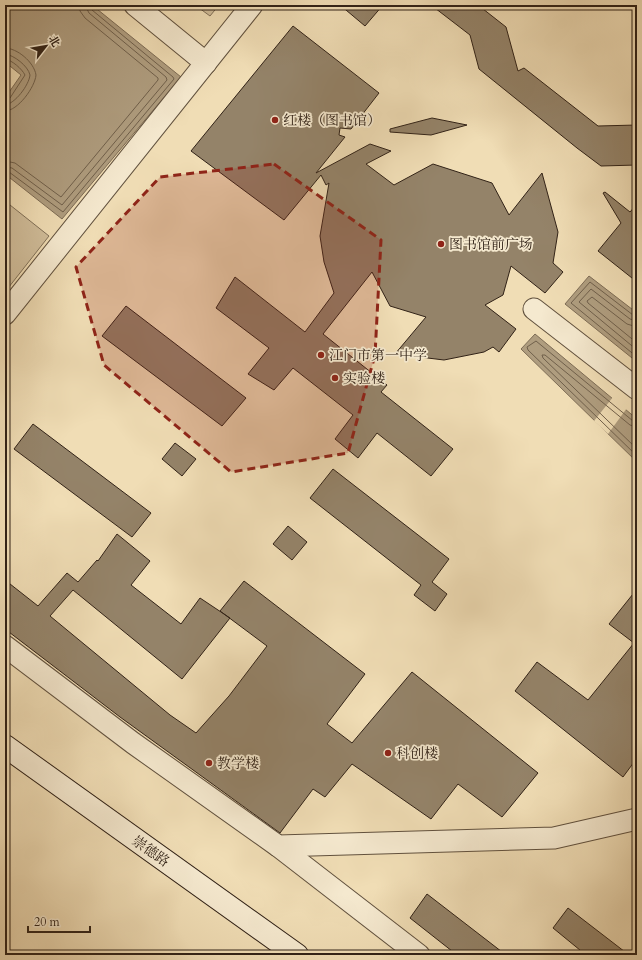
<svg xmlns="http://www.w3.org/2000/svg" width="642" height="960" font-family="Cardo,'Noto Serif SC',serif">
<rect width="100%" height="100%" fill="#f0ddb5"/>
<filter id="stains"><feTurbulence type="fractalNoise" baseFrequency=".005" numOctaves="4"/><feColorMatrix values="0 0 0 0 .2 0 0 0 0 .09 0 0 0 0 .02 0 0 0 .5 -.17"/></filter>
<radialGradient id="worn" r=".72"><stop offset=".6" stop-color="#630" stop-opacity="0"/><stop offset="1" stop-color="#630" stop-opacity=".3"/></radialGradient>
<g fill="#d0bd9a" stroke="#807058">
<path d="M 195,5 L 219,5 L 210,16 Z"/>
<path d="M 5,201 L 49,236 L 5,292 Z"/>
</g>
<g fill="#af9d7f" stroke="#7d6c55">
<path d="M 5,5 L 92,5 L 181,77 L 62,219 L 5,174 L 5,98 L 21,75 L 5,62 Z"/>
<path d="M 589,276 L 637,313 L 637,362 L 565,304 Z"/>
<path d="M 535,334 L 637,419 L 637,462 L 521,349 Z"/>
</g>
<path fill="#f0ddb5" d="M 613,397 L 627,408 L 608,434 L 594,421 Z"/>
<g fill="none" stroke-linecap="round" stroke-linejoin="round">
<g stroke="#70604b" stroke-width="1">
<path d="M 5,48 C 17,48 34,62 36,75 C 35,87 18,111 5,111"/>
<path d="M 5,54 C 14,55 28,66 30,75 C 29,85 15,104 5,105"/>
<path d="M 5,59 C 12,60 22,69 25,75 L 10,98 L 5,100"/>
<path d="M 5,161 L 15,163 L 61,197 L 158,80 L 158,78 L 85,18 L 80,11 L 79,5"/>
<path d="M 5,167 L 12,168 L 62,205 L 167,80 L 166,77 L 89,13 L 85,5"/>
<path d="M 5,172 L 9,172 L 63,212 L 174,79 L 173,77 L 92,10 L 90,5"/>
<path d="M 637,316 L 633,315 L 590,282 L 571,303 L 637,357"/>
<path d="M 637,321 L 630,319 L 591,289 L 579,302 L 637,350"/>
<path d="M 637,327 L 627,324 L 592,297 L 587,301 L 588,303 L 637,343"/>
<path d="M 637,422 L 633,421 L 536,341 L 527,347 L 528,350 L 637,456"/>
<path d="M 637,427 L 630,425 L 545,355 L 542,355 L 543,358 L 637,449"/>
</g>
</g>
<g fill="#948369" stroke="#312217">
<path d="M 340,5 L 383,5 L 365,26 Z"/>
<path d="M 431,5 L 478,5 L 506,27 L 518,71 L 524,68 L 598,126 L 637,125 L 637,165 L 601,166 L 577,148 L 479,69 L 470,35 Z"/>
<path d="M 293,26 L 379,93 L 351,129 L 340,128 L 339,135 L 345,137 L 316,173 L 370,144 L 391,151 L 366,164 L 394,185 L 433,164 L 492,183 L 509,215 L 542,173 L 558,232 L 553,263 L 563,272 L 545,293 L 511,266 L 503,295 L 485,305 L 516,329 L 499,352 L 493,347 L 484,352 L 444,360 L 395,354 L 426,317 L 390,306 L 372,272 L 323,334 L 387,385 L 381,392 L 453,449 L 431,476 L 377,433 L 358,458 L 335,439 L 353,415 L 293,368 L 274,390 L 248,374 L 269,348 L 216,308 L 235,277 L 305,332 L 334,293 L 324,262 L 320,236 L 329,183 L 326,185 L 321,175 L 284,220 L 191,151 Z"/>
<path d="M 432,118 L 467,125 L 431,135 L 390,132 L 390,129 Z"/>
<path d="M 605,192 L 630,212 L 637,204 L 637,282 L 598,251 L 621,223 L 603,193 Z"/>
<path d="M 126,306 L 246,398 L 222,426 L 102,336 Z"/>
<path d="M 33,424 L 151,513 L 132,537 L 14,449 Z"/>
<path d="M 175,443 L 196,459 L 182,476 L 162,459 Z"/>
<path d="M 333,469 L 449,559 L 432,582 L 447,594 L 435,611 L 414,595 L 421,585 L 310,498 Z"/>
<path d="M 288,526 L 307,542 L 292,560 L 273,544 Z"/>
<path d="M 117,534 L 150,561 L 131,585 L 181,624 L 200,598 L 230,618 L 182,679 L 73,590 L 50,616 L 170,715 L 196,733 L 229,696 L 267,646 L 220,611 L 244,581 L 365,674 L 327,724 L 352,743 L 412,672 L 538,773 L 502,817 L 458,784 L 431,819 L 352,764 L 325,797 L 313,789 L 280,833 L 120,717 L 5,629 L 5,580 L 38,606 L 67,573 L 78,582 L 97,560 L 98,561 Z"/>
<path d="M 637,589 L 637,758 L 623,777 L 515,691 L 537,662 L 588,700 L 634,643 L 609,624 Z"/>
<path d="M 427,894 L 506,955 L 457,955 L 410,918 Z"/>
<path d="M 568,908 L 629,955 L 586,955 L 553,928 Z"/>
</g>
<g fill="none" stroke-linecap="round" stroke-linejoin="round">
<g stroke="#61513e" stroke-width="23">
<g id="street">
<path d="M 135,5 L 206,63"/>
<path d="M 534,309 L 637,389"/>
<path d="M 5,314 L 252,5"/>
<path d="M 5,646 L 133,743 L 278,846 L 554,838 L 637,819"/>
<path d="M 278,846 L 419,955"/>
</g>
</g>
<g stroke="#312217" stroke-width="24">
<path id="secondary" d="M 5,746 L 297,955"/>
</g>
<use href="#street" stroke="#f5e9cf" stroke-width="21"/>
<use href="#secondary" stroke="#f5e9cf" stroke-width="22"/>
</g>
<path fill="#8f2418" fill-opacity="0.2" stroke="#8f2418" stroke-width="3" stroke-dasharray="8 5" stroke-linejoin="round" d="M 274,164 L 381,240 L 375,355 L 348,453 L 231,472 L 104,365 L 76,267 L 160,177 Z"/>
<g fill="#8f2418" stroke="#f5e9cf" stroke-width="1.5">
<circle cx="275" cy="120" r="4"/>
<circle cx="441" cy="244" r="4"/>
<circle cx="321" cy="355" r="4"/>
<circle cx="335" cy="378" r="4"/>
<circle cx="388" cy="753" r="4"/>
<circle cx="209" cy="763" r="4"/>
</g>
<g text-anchor="middle" stroke-width="3.5" stroke-linejoin="round" paint-order="stroke">
<g font-size="14" fill="#312217" stroke="#f5e9cf" text-anchor="start">
<text x="283" y="125">红楼（图书馆）</text>
<text x="449" y="249">图书馆前广场</text>
<text x="329" y="360">江门市第一中学</text>
<text x="343" y="383">实验楼</text>
<text x="396" y="758">科创楼</text>
<text x="217" y="768">教学楼</text>
</g>
<g font-size="14" fill="#312217" stroke="#f5e9cf">
<text transform="translate(151 851) rotate(35)" y="5">崇德路</text>
</g>
</g>
<rect width="642" height="960" fill="none" stroke="#f0ddb5" stroke-width="20"/>
<rect x="6" y="6" width="630" height="948" fill="none" stroke="#312217" stroke-width="2"/>
<rect x="10" y="10" width="622" height="940" fill="none" stroke="#312217"/>
<g transform="translate(46 46) rotate(59)" stroke="#f5e9cf" stroke-width="3" paint-order="stroke">
<path d="M0-3L7 15L0 10L-7 15Z" fill="#312217"/>
<text y="-6" font-size="11" font-weight="bold" text-anchor="middle" fill="#312217">北</text>
</g>
<path d="M28 926v6h62v-6" fill="none" stroke="#312217" stroke-width="2"/>
<text x="34" y="926" font-size="12" fill="#312217" stroke="#f5e9cf" stroke-width="3" paint-order="stroke">20 m</text>
<rect width="100%" height="100%" filter="url(#stains)"/>
<rect width="100%" height="100%" fill="url(#worn)"/>
</svg>
